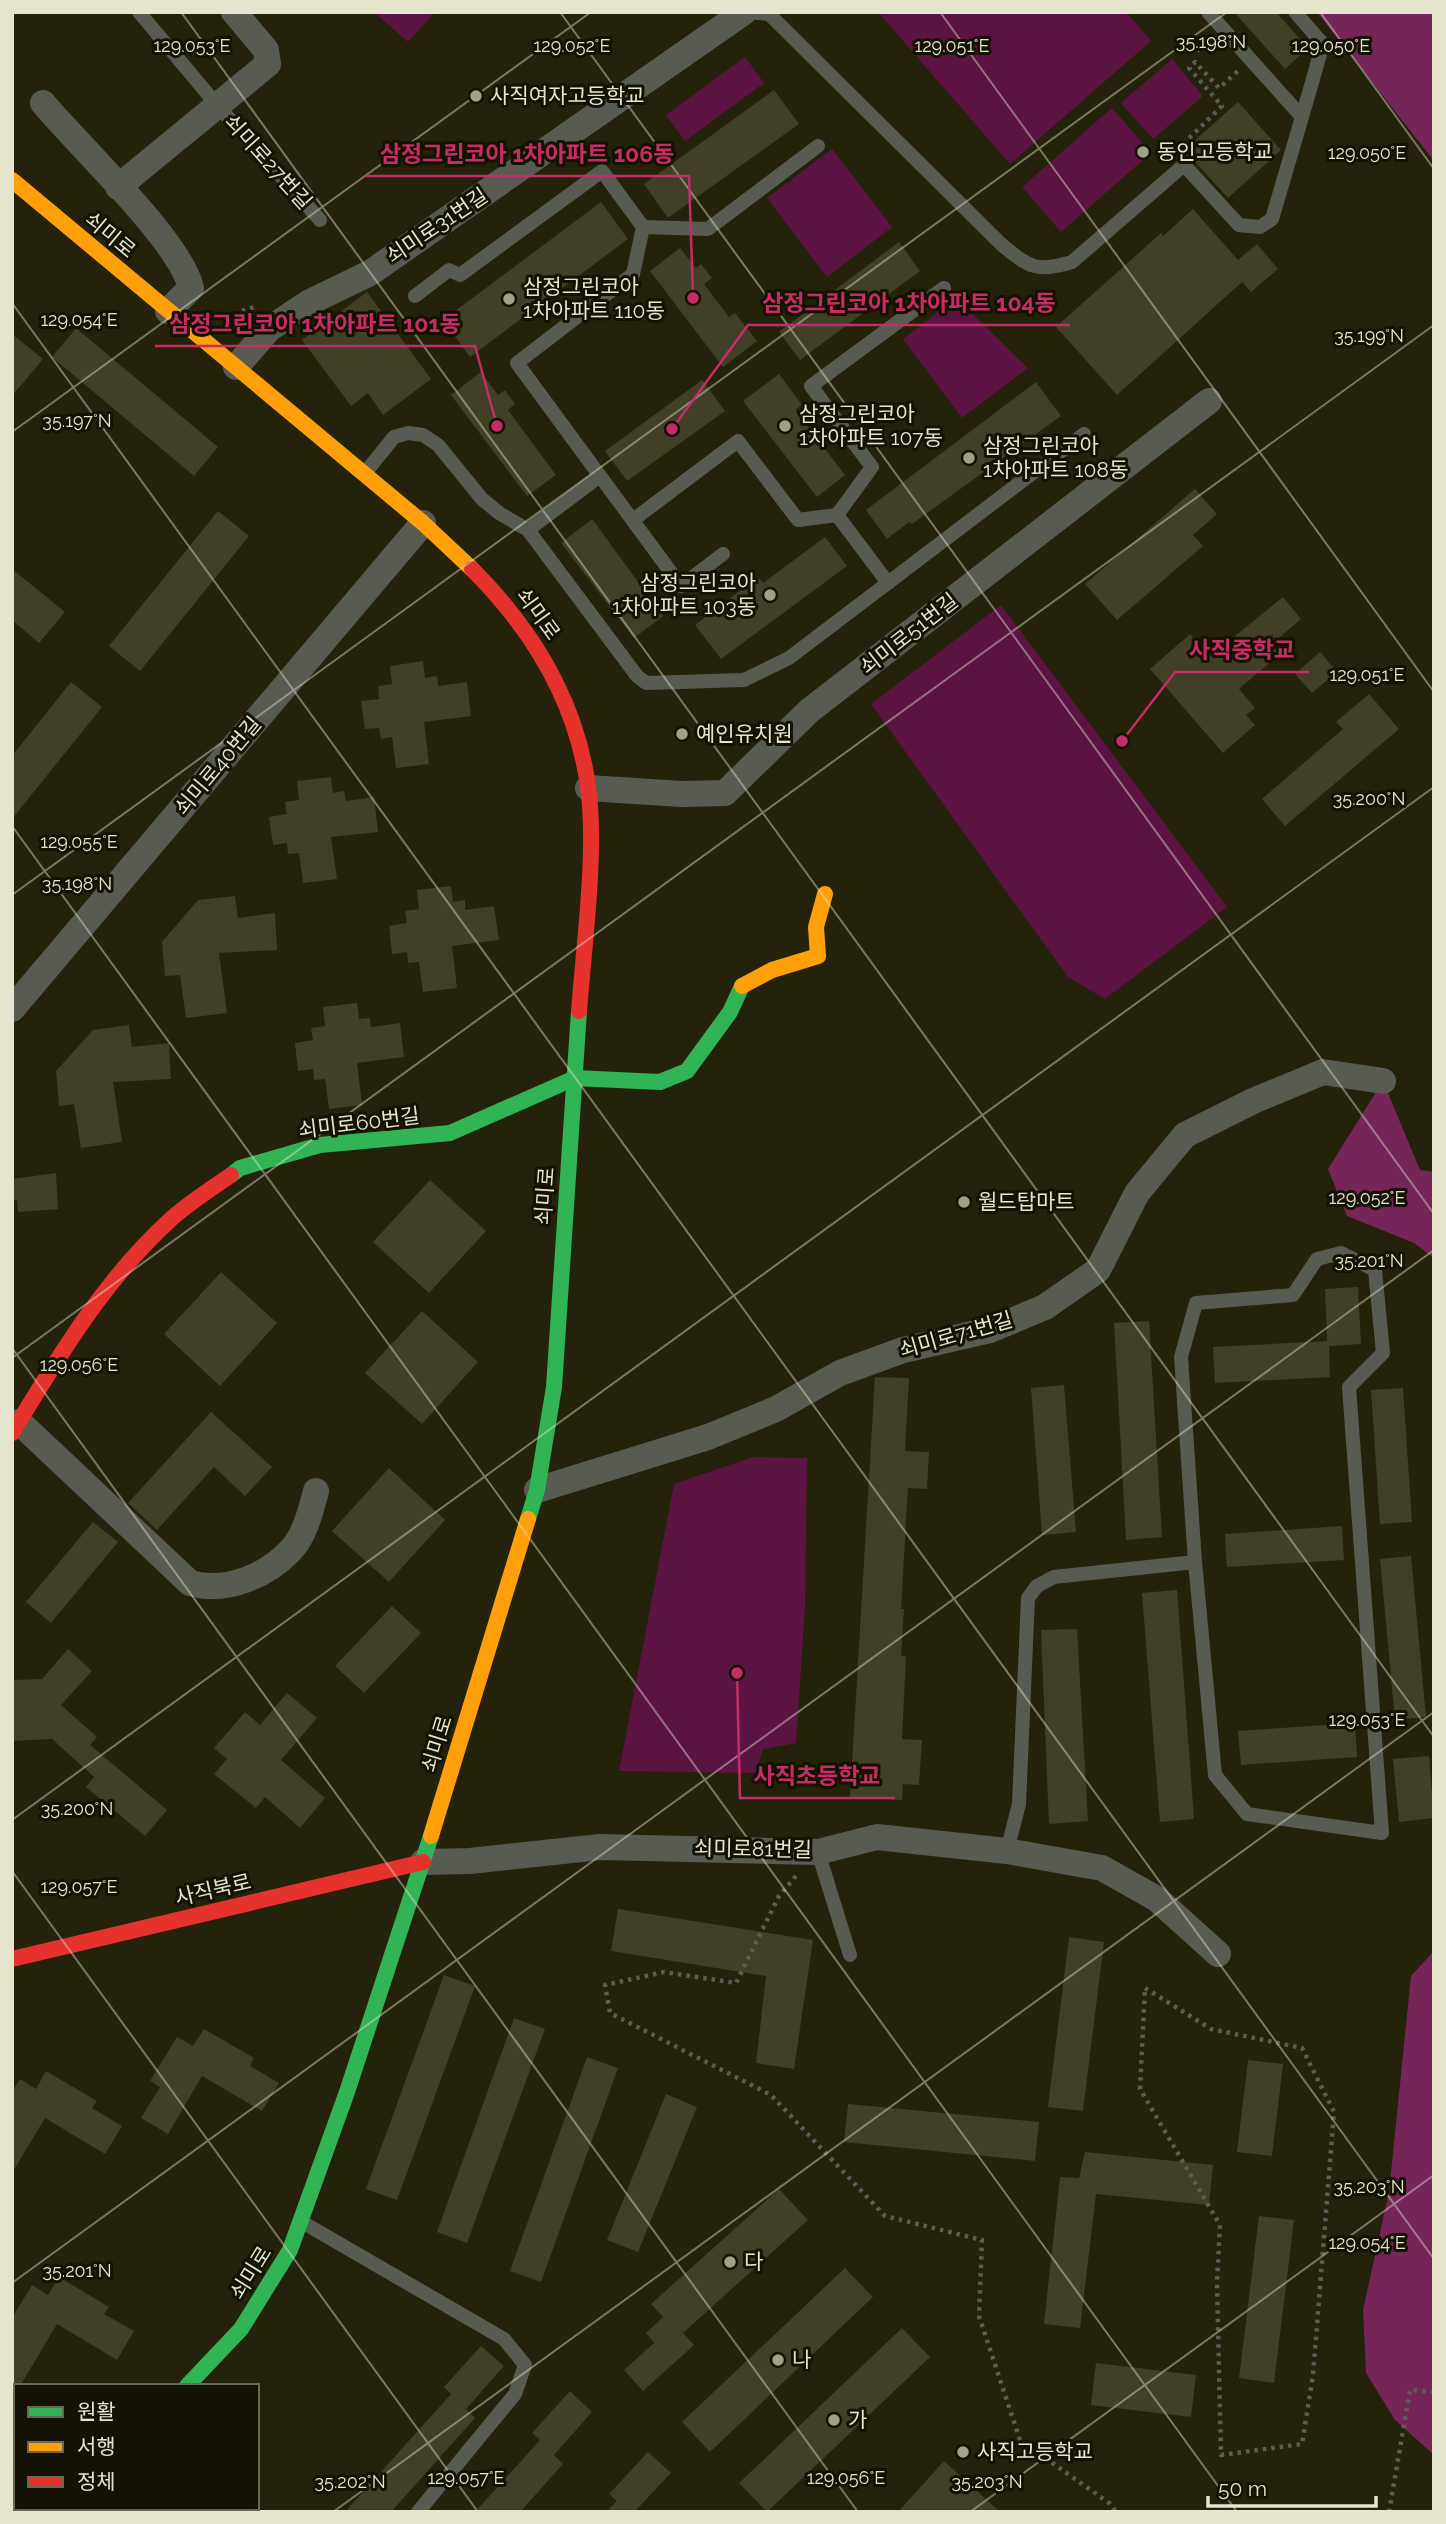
<svg xmlns="http://www.w3.org/2000/svg" width="1446" height="2524" font-family="Raleway,'Noto Sans KR',sans-serif">
<rect width="100%" height="100%" fill="#24220a"/>
<g fill="#5b1441">
<path d="M 374,12 L 435,12 L 408,42 Z"/>
<path d="M 878,12 L 1126,12 L 1151,41 L 1010,164 Z"/>
<path d="M 745,57 L 764,83 L 685,141 L 666,115 Z"/>
<path d="M 1172,59 L 1203,96 L 1153,139 L 1121,103 Z"/>
<path d="M 1112,108 L 1151,153 L 1061,232 L 1022,187 Z"/>
<path d="M 832,149 L 892,227 L 827,277 L 767,198 Z"/>
<path d="M 956,298 L 1028,368 L 962,418 L 903,339 Z"/>
<path d="M 1001,605 L 1227,907 L 1105,999 L 1068,977 L 871,704 Z"/>
<path d="M 753,1457 L 807,1458 L 805,1608 L 796,1743 L 763,1749 L 756,1773 L 619,1771 L 674,1484 Z"/>
</g>
<g fill="#752558">
<path d="M 1317,12 L 1434,12 L 1434,161 Z"/>
<path d="M 1383,1081 L 1420,1170 L 1434,1172 L 1434,1258 L 1414,1243 L 1347,1216 L 1328,1169 Z"/>
<path d="M 1434,1951 L 1434,2455 L 1395,2420 L 1366,2373 L 1363,2310 L 1389,2192 L 1411,1976 Z"/>
</g>
<g fill="#413f26">
<path d="M 1234,12 L 1276,12 L 1308,48 L 1285,69 Z"/>
<path d="M 774,90 L 799,124 L 668,218 L 644,184 Z"/>
<path d="M 1238,102 L 1281,150 L 1228,198 L 1184,150 Z"/>
<path d="M 601,202 L 628,239 L 470,357 L 443,320 Z"/>
<path d="M 1193,209 L 1238,260 L 1257,244 L 1278,269 L 1251,292 L 1242,282 L 1117,395 L 1056,327 L 1161,233 L 1163,236 Z"/>
<path d="M 899,242 L 920,271 L 800,360 L 779,332 Z"/>
<path d="M 680,248 L 696,268 L 701,264 L 712,278 L 704,284 L 729,317 L 735,313 L 757,341 L 723,367 L 650,271 Z"/>
<path d="M 367,292 L 431,379 L 383,415 L 368,393 L 351,406 L 302,340 Z"/>
<path d="M 76,328 L 218,447 L 194,476 L 52,357 Z"/>
<path d="M 12,334 L 43,359 L 12,396 Z"/>
<path d="M 481,372 L 498,395 L 505,390 L 515,404 L 508,410 L 556,475 L 527,496 L 451,395 Z"/>
<path d="M 779,374 L 802,405 L 795,410 L 845,475 L 817,497 L 743,401 Z"/>
<path d="M 702,380 L 725,411 L 627,481 L 605,451 Z"/>
<path d="M 1036,382 L 1061,416 L 912,524 L 909,522 L 887,539 L 866,510 Z"/>
<path d="M 1195,489 L 1217,514 L 1193,535 L 1203,546 L 1117,620 L 1085,584 Z"/>
<path d="M 218,511 L 249,536 L 140,671 L 109,646 Z"/>
<path d="M 592,519 L 663,616 L 634,638 L 561,543 Z"/>
<path d="M 825,537 L 847,566 L 721,659 L 695,625 L 758,577 L 763,583 Z"/>
<path d="M 12,569 L 65,612 L 39,643 L 12,620 Z"/>
<path d="M 1283,597 L 1301,619 L 1280,637 L 1288,647 L 1239,689 L 1255,708 L 1246,715 L 1255,725 L 1223,753 L 1150,669 L 1190,634 L 1209,657 Z"/>
<path d="M 1320,652 L 1337,672 L 1312,693 L 1295,674 Z"/>
<path d="M 423,661 L 425,678 L 437,676 L 438,686 L 467,682 L 471,716 L 424,722 L 429,764 L 396,768 L 392,737 L 381,739 L 379,728 L 365,729 L 361,701 L 379,699 L 378,686 L 392,684 L 390,666 Z"/>
<path d="M 71,682 L 102,707 L 12,819 L 12,756 Z"/>
<path d="M 1369,694 L 1399,729 L 1285,826 L 1262,799 L 1343,729 L 1336,722 Z"/>
<path d="M 331,777 L 333,793 L 344,791 L 346,801 L 374,797 L 378,832 L 331,837 L 337,879 L 303,883 L 299,853 L 288,854 L 287,843 L 273,845 L 269,817 L 287,814 L 285,802 L 299,800 L 297,781 Z"/>
<path d="M 451,886 L 453,902 L 465,900 L 465,910 L 494,906 L 499,940 L 452,946 L 457,988 L 423,992 L 419,962 L 408,963 L 407,952 L 392,954 L 389,926 L 407,923 L 405,911 L 419,909 L 417,890 Z"/>
<path d="M 235,896 L 238,918 L 275,913 L 277,950 L 219,953 L 227,1013 L 186,1018 L 180,975 L 165,976 L 162,942 L 198,900 Z"/>
<path d="M 357,1003 L 359,1019 L 370,1018 L 371,1027 L 400,1023 L 404,1057 L 357,1063 L 362,1105 L 329,1109 L 325,1079 L 314,1080 L 313,1069 L 298,1071 L 295,1043 L 313,1040 L 311,1028 L 325,1026 L 323,1007 Z"/>
<path d="M 129,1025 L 132,1047 L 169,1043 L 171,1079 L 113,1082 L 122,1142 L 81,1148 L 74,1104 L 59,1106 L 56,1071 L 93,1030 Z"/>
<path d="M 56,1173 L 58,1209 L 18,1212 L 17,1200 L 12,1200 L 12,1179 Z"/>
<path d="M 430,1180 L 486,1231 L 429,1293 L 373,1242 Z"/>
<path d="M 221,1272 L 277,1323 L 220,1386 L 164,1334 Z"/>
<path d="M 1358,1287 L 1361,1344 L 1329,1346 L 1330,1377 L 1215,1383 L 1213,1347 L 1327,1341 L 1325,1289 Z"/>
<path d="M 422,1311 L 478,1362 L 422,1424 L 365,1373 Z"/>
<path d="M 1149,1321 L 1162,1537 L 1126,1540 L 1114,1323 Z"/>
<path d="M 875,1377 L 909,1378 L 905,1451 L 929,1452 L 927,1489 L 908,1488 L 901,1609 L 904,1609 L 901,1656 L 906,1656 L 902,1739 L 922,1740 L 919,1785 L 903,1784 L 902,1800 L 850,1797 Z"/>
<path d="M 1064,1385 L 1076,1532 L 1042,1535 L 1031,1388 Z"/>
<path d="M 1403,1388 L 1412,1522 L 1380,1524 L 1371,1390 Z"/>
<path d="M 211,1412 L 272,1467 L 245,1496 L 214,1467 L 157,1530 L 128,1503 Z"/>
<path d="M 389,1468 L 445,1520 L 389,1582 L 332,1531 Z"/>
<path d="M 93,1522 L 118,1542 L 51,1623 L 26,1602 Z"/>
<path d="M 1342,1526 L 1344,1560 L 1227,1567 L 1225,1534 Z"/>
<path d="M 1411,1556 L 1426,1717 L 1395,1720 L 1380,1559 Z"/>
<path d="M 1177,1590 L 1194,1819 L 1160,1822 L 1142,1593 Z"/>
<path d="M 392,1606 L 421,1633 L 364,1693 L 335,1666 Z"/>
<path d="M 1077,1629 L 1088,1821 L 1049,1824 L 1041,1630 Z"/>
<path d="M 68,1649 L 92,1671 L 61,1705 L 97,1737 L 90,1745 L 167,1810 L 145,1836 L 86,1787 L 94,1777 L 52,1739 L 12,1741 L 12,1680 L 42,1679 Z"/>
<path d="M 287,1693 L 317,1718 L 281,1760 L 325,1798 L 300,1828 L 265,1797 L 256,1808 L 214,1774 L 227,1759 L 214,1748 L 245,1712 L 260,1725 Z"/>
<path d="M 1355,1723 L 1357,1757 L 1241,1765 L 1238,1731 Z"/>
<path d="M 1429,1756 L 1434,1818 L 1399,1822 L 1393,1759 Z"/>
<path d="M 618,1909 L 813,1940 L 794,2069 L 756,2063 L 766,1976 L 611,1951 Z"/>
<path d="M 1069,1937 L 1104,1942 L 1083,2111 L 1048,2107 Z"/>
<path d="M 444,1975 L 475,1986 L 397,2200 L 366,2189 Z"/>
<path d="M 514,2018 L 545,2029 L 467,2243 L 437,2232 Z"/>
<path d="M 204,2029 L 254,2058 L 250,2066 L 279,2083 L 262,2111 L 202,2076 L 168,2134 L 141,2118 L 160,2087 L 150,2081 L 177,2037 L 193,2046 Z"/>
<path d="M 587,2057 L 618,2068 L 541,2282 L 510,2271 Z"/>
<path d="M 1248,2060 L 1283,2064 L 1272,2156 L 1237,2152 Z"/>
<path d="M 46,2071 L 97,2101 L 92,2108 L 122,2126 L 105,2154 L 45,2118 L 12,2173 L 12,2092 L 20,2079 L 36,2089 Z"/>
<path d="M 666,2094 L 697,2107 L 638,2252 L 607,2240 Z"/>
<path d="M 848,2104 L 1039,2122 L 1035,2161 L 844,2142 Z"/>
<path d="M 1085,2152 L 1213,2165 L 1209,2205 L 1096,2194 L 1080,2328 L 1044,2324 L 1060,2177 L 1079,2178 Z"/>
<path d="M 779,2189 L 808,2220 L 683,2333 L 694,2345 L 643,2391 L 624,2370 L 654,2343 L 646,2333 L 663,2317 L 651,2304 Z"/>
<path d="M 1259,2216 L 1294,2220 L 1274,2383 L 1239,2378 Z"/>
<path d="M 845,2268 L 873,2297 L 710,2452 L 682,2422 Z"/>
<path d="M 59,2277 L 109,2307 L 104,2314 L 134,2331 L 117,2360 L 57,2324 L 20,2386 L 16,2386 L 12,2400 L 12,2318 L 32,2285 L 48,2295 Z"/>
<path d="M 902,2328 L 930,2357 L 767,2512 L 739,2483 Z"/>
<path d="M 481,2346 L 504,2366 L 466,2409 L 475,2418 L 391,2512 L 345,2512 L 451,2394 L 444,2387 Z"/>
<path d="M 1096,2363 L 1196,2375 L 1191,2417 L 1091,2405 Z"/>
<path d="M 570,2391 L 592,2412 L 554,2455 L 563,2464 L 520,2512 L 475,2512 L 540,2440 L 532,2433 Z"/>
<path d="M 648,2452 L 671,2473 L 634,2512 L 606,2512 L 617,2501 L 609,2494 Z"/>
<path d="M 944,2461 L 1000,2512 L 898,2512 Z"/>
</g>
<g fill="none" stroke-linecap="round" stroke-linejoin="round">
<g stroke="#5b5e55" stroke-width="4.5" stroke-dasharray="3.5 5" stroke-linecap="butt">
<path d="M 1197,51 L 1211,38"/>
<path d="M 1177,150 L 1222,106 L 1189,68 L 1195,62 L 1219,88 L 1238,71"/>
<path d="M 242,311 L 258,306"/>
<path d="M 796,1876 L 779,1896 L 736,1983 L 664,1972 L 605,1985 L 610,2013 L 771,2095 L 885,2216 L 982,2240 L 979,2316 L 1020,2440 L 1109,2503 L 1116,2512"/>
<path d="M 1145,1988 L 1211,2029 L 1302,2048 L 1334,2112 L 1313,2375 L 1302,2444 L 1221,2455 L 1217,2282 L 1220,2225 L 1140,2089 Z"/>
<path d="M 1389,2512 L 1410,2390 L 1434,2392"/>
</g>
<g stroke="#575b52" stroke-width="14">
<path d="M 139,12 L 217,105 L 320,220"/>
<path d="M 744,12 L 769,14 L 1002,245 C 1029,267 1037,273 1072,262 L 1184,165 L 1239,225 L 1260,227 L 1272,219 L 1302,117"/>
<path d="M 1208,12 L 1302,117 L 1323,44 L 1295,12"/>
<path d="M 415,296 L 449,270 L 460,275 L 602,171 L 643,227"/>
<path d="M 365,473 L 394,437 L 408,433 L 423,435 L 438,445 L 482,499 L 499,513 L 528,530 L 637,676 L 646,683 L 744,680 L 789,658 L 1084,434"/>
<path d="M 600,476 L 681,586 L 723,554"/>
<path d="M 837,515 L 872,467 L 811,386 L 944,288"/>
<path d="M 633,520 L 738,441 L 798,520 L 837,515 L 888,583"/>
<path d="M 528,530 L 600,476 L 517,363 L 633,274 L 643,227 L 708,229 L 818,146"/>
<path d="M 1007,1851 L 1019,1804 L 1028,1598 L 1037,1586 L 1054,1577 L 1195,1562 L 1181,1357 L 1196,1303 L 1293,1295 L 1317,1259 L 1341,1253 L 1375,1270 L 1383,1353 L 1349,1387 L 1382,1833 L 1247,1814 L 1215,1775 L 1195,1562"/>
<path d="M 818,1852 L 850,1955"/>
<path d="M 302,2222 L 504,2339 L 525,2365 L 515,2394 L 418,2512"/>
</g>
<g stroke="#575b52" stroke-width="26">
<path d="M 43,103 C 78,145 181,242 191,288 L 168,311"/>
<path d="M 118,187 L 268,64 L 266,50 L 234,12"/>
<path d="M 236,367 L 269,329 L 308,303 L 370,273 L 744,12"/>
<path d="M 588,788 L 682,794 L 725,793 L 809,711 L 1209,401"/>
<path d="M 12,1009 L 423,523"/>
<path d="M 19,1422 L 190,1583 C 225,1593 265,1577 290,1551 C 305,1536 311,1510 316,1491"/>
<path d="M 537,1490 L 708,1437 L 776,1409 L 840,1373 L 903,1350 L 990,1330 L 1045,1307 L 1098,1270 L 1137,1193 L 1185,1135 L 1253,1101 L 1323,1072 L 1383,1081"/>
<path d="M 423,1862 L 470,1861 L 600,1847 L 818,1852 L 877,1837 L 1007,1851 L 1102,1868 L 1157,1899 L 1218,1954"/>
</g>
<g stroke="#30b455" stroke-width="16">
<path d="M 231,1175 L 240,1168 L 320,1145 L 450,1133 L 575,1078 L 660,1082 L 687,1071 L 730,1012 L 742,986"/>
<path d="M 528,1519 L 537,1490 L 554,1387 L 579,1011"/>
<path d="M 187,2386 L 241,2329 L 290,2250 L 347,2092 L 431,1836"/>
<path d="M 56,2512 L 60,2508"/>
</g>
<g stroke="#ff9f0a" stroke-width="16">
<path d="M 12,180 L 423,523 L 472,569"/>
<path d="M 742,986 L 772,970 L 818,956 L 816,927 L 825,894"/>
<path d="M 431,1836 L 528,1519"/>
</g>
<g stroke="#e5322d" stroke-width="16">
<path d="M 472,569 C 532,629 576,701 588,786 C 597,852 584,943 579,1011"/>
<path d="M 12,1433 C 58,1357 104,1280 171,1219 C 189,1203 211,1189 231,1175"/>
<path d="M 12,1959 L 423,1862"/>
</g>
</g>
<path fill="none" stroke="#e5e4cd" stroke-width="2" stroke-opacity="0.45" d="M 181,12 L 1434,1737M 560,12 L 1434,1214M 940,12 L 1434,692M 1320,12 L 1434,169M 12,303 L 1434,2259M 12,432 L 591,12M 12,826 L 1237,2512M 12,895 L 1227,12M 12,1348 L 858,2512M 12,1358 L 1434,325M 12,1820 L 1434,787M 12,1871 L 478,2512M 12,2283 L 1434,1250M 12,2393 L 16,2398M 96,2508 L 98,2512M 333,2512 L 1434,1712M 970,2512 L 1434,2175"/>
<g fill="#a1a089" stroke="#141303" stroke-width="2.5">
<circle cx="476" cy="96" r="7"/>
<circle cx="1143" cy="152" r="7"/>
<circle cx="509" cy="299" r="7"/>
<circle cx="785" cy="426" r="7"/>
<circle cx="969" cy="458" r="7"/>
<circle cx="770" cy="595" r="7"/>
<circle cx="682" cy="734" r="7"/>
<circle cx="964" cy="1202" r="7"/>
<circle cx="730" cy="2262" r="7"/>
<circle cx="778" cy="2360" r="7"/>
<circle cx="834" cy="2420" r="7"/>
<circle cx="963" cy="2452" r="7"/>
</g>
<g text-anchor="middle" stroke-width="6" stroke-linejoin="round" paint-order="stroke">
<g font-size="21" fill="#e5e4cd" stroke="#141303" text-anchor="start">
<text x="490" y="103">사직여자고등학교</text>
<text x="1157" y="159">동인고등학교</text>
<text x="523" y="294">삼정그린코아<tspan x="523" dy="24">1차아파트 110동</tspan></text>
<text x="799" y="421">삼정그린코아<tspan x="799" dy="24">1차아파트 107동</tspan></text>
<text x="983" y="453">삼정그린코아<tspan x="983" dy="24">1차아파트 108동</tspan></text>
<text x="756" y="590" text-anchor="end">삼정그린코아<tspan x="756" dy="24">1차아파트 103동</tspan></text>
<text x="696" y="741">예인유치원</text>
<text x="978" y="1209">월드탑마트</text>
<text x="744" y="2269">다</text>
<text x="792" y="2367">나</text>
<text x="848" y="2427">가</text>
<text x="977" y="2459">사직고등학교</text>
</g>
<g font-size="21" fill="#e5e4cd" stroke="#141303">
<text transform="translate(268 162) rotate(48)" y="7">쇠미로27번길</text>
<text transform="translate(437 226) rotate(-34)" y="7">쇠미로31번길</text>
<text transform="translate(110 235) rotate(40)" y="7">쇠미로</text>
<text transform="translate(538 614) rotate(54)" y="7">쇠미로</text>
<text transform="translate(909 634) rotate(-38)" y="7">쇠미로51번길</text>
<text transform="translate(218 766) rotate(-50)" y="7">쇠미로40번길</text>
<text transform="translate(359 1123) rotate(-7)" y="7">쇠미로60번길</text>
<text transform="translate(545 1196) rotate(-86)" y="7">쇠미로</text>
<text transform="translate(956 1335) rotate(-16)" y="7">쇠미로71번길</text>
<text transform="translate(437 1744) rotate(-73)" y="7">쇠미로</text>
<text transform="translate(753 1849) rotate(1)" y="7">쇠미로81번길</text>
<text transform="translate(213 1890) rotate(-13)" y="7">사직북로</text>
<text transform="translate(251 2273) rotate(-58)" y="7">쇠미로</text>
</g>
</g>
<g font-size="18" text-anchor="middle" fill="#e5e4cd" stroke="#141303" stroke-width="6" stroke-linejoin="round" paint-order="stroke">
<text x="1211" y="48">35.198°N</text>
<text x="192" y="52">129.053°E</text>
<text x="572" y="52">129.052°E</text>
<text x="952" y="52">129.051°E</text>
<text x="1331" y="52">129.050°E</text>
<text x="1367" y="159">129.050°E</text>
<text x="79" y="326">129.054°E</text>
<text x="1369" y="342">35.199°N</text>
<text x="77" y="427">35.197°N</text>
<text x="1367" y="681">129.051°E</text>
<text x="1369" y="805">35.200°N</text>
<text x="79" y="848">129.055°E</text>
<text x="77" y="890">35.198°N</text>
<text x="1367" y="1204">129.052°E</text>
<text x="1369" y="1267">35.201°N</text>
<text x="79" y="1371">129.056°E</text>
<text x="1367" y="1726">129.053°E</text>
<text x="77" y="1815">35.200°N</text>
<text x="79" y="1893">129.057°E</text>
<text x="1369" y="2193">35.203°N</text>
<text x="1367" y="2249">129.054°E</text>
<text x="77" y="2277">35.201°N</text>
<text x="466" y="2484">129.057°E</text>
<text x="846" y="2484">129.056°E</text>
<text x="350" y="2488">35.202°N</text>
<text x="987" y="2488">35.203°N</text>
</g>
<path fill="none" stroke="#c62c66" stroke-width="2.5" d="M693 298L689 176H366M672 429L748 325H1070M497 426L475 346H155M1122 741L1175 672H1309M737 1673L740 1798H895"/>
<g fill="#c62c66" stroke="#141303" stroke-width="2.5">
<circle cx="693" cy="298" r="7"/>
<circle cx="672" cy="429" r="7"/>
<circle cx="497" cy="426" r="7"/>
<circle cx="1122" cy="741" r="7"/>
<circle cx="737" cy="1673" r="7"/>
</g>
<g font-size="23" text-anchor="middle" font-weight="bold" fill="#c62c66" stroke="#141303" stroke-width="6" stroke-linejoin="round" paint-order="stroke">
<text x="527" y="162">삼정그린코아 1차아파트 106동</text>
<text x="909" y="311">삼정그린코아 1차아파트 104동</text>
<text x="315" y="332">삼정그린코아 1차아파트 101동</text>
<text x="1242" y="658">사직중학교</text>
<text x="817" y="1784">사직초등학교</text>
</g>
<rect width="1446" height="2524" fill="none" stroke="#e5e4cd" stroke-width="28"/>
<rect x="14" y="2384" width="245" height="126" fill="#141303" stroke="#686754" stroke-width="2"/>
<rect x="28" y="2407" width="35" height="10" fill="#30b455" stroke="#686754" stroke-width="2"/>
<text x="77" y="2419" font-size="21" fill="#e5e4cd">원활</text>
<rect x="28" y="2442" width="35" height="10" fill="#ff9f0a" stroke="#686754" stroke-width="2"/>
<text x="77" y="2454" font-size="21" fill="#e5e4cd">서행</text>
<rect x="28" y="2477" width="35" height="10" fill="#e5322d" stroke="#686754" stroke-width="2"/>
<text x="77" y="2489" font-size="21" fill="#e5e4cd">정체</text>
<path d="M1208 2496v10h168v-10" fill="none" stroke="#e5e4cd" stroke-width="3.5"/>
<text x="1218" y="2496" font-size="21" fill="#e5e4cd" stroke="#141303" stroke-width="5" paint-order="stroke">50 m</text>
</svg>
